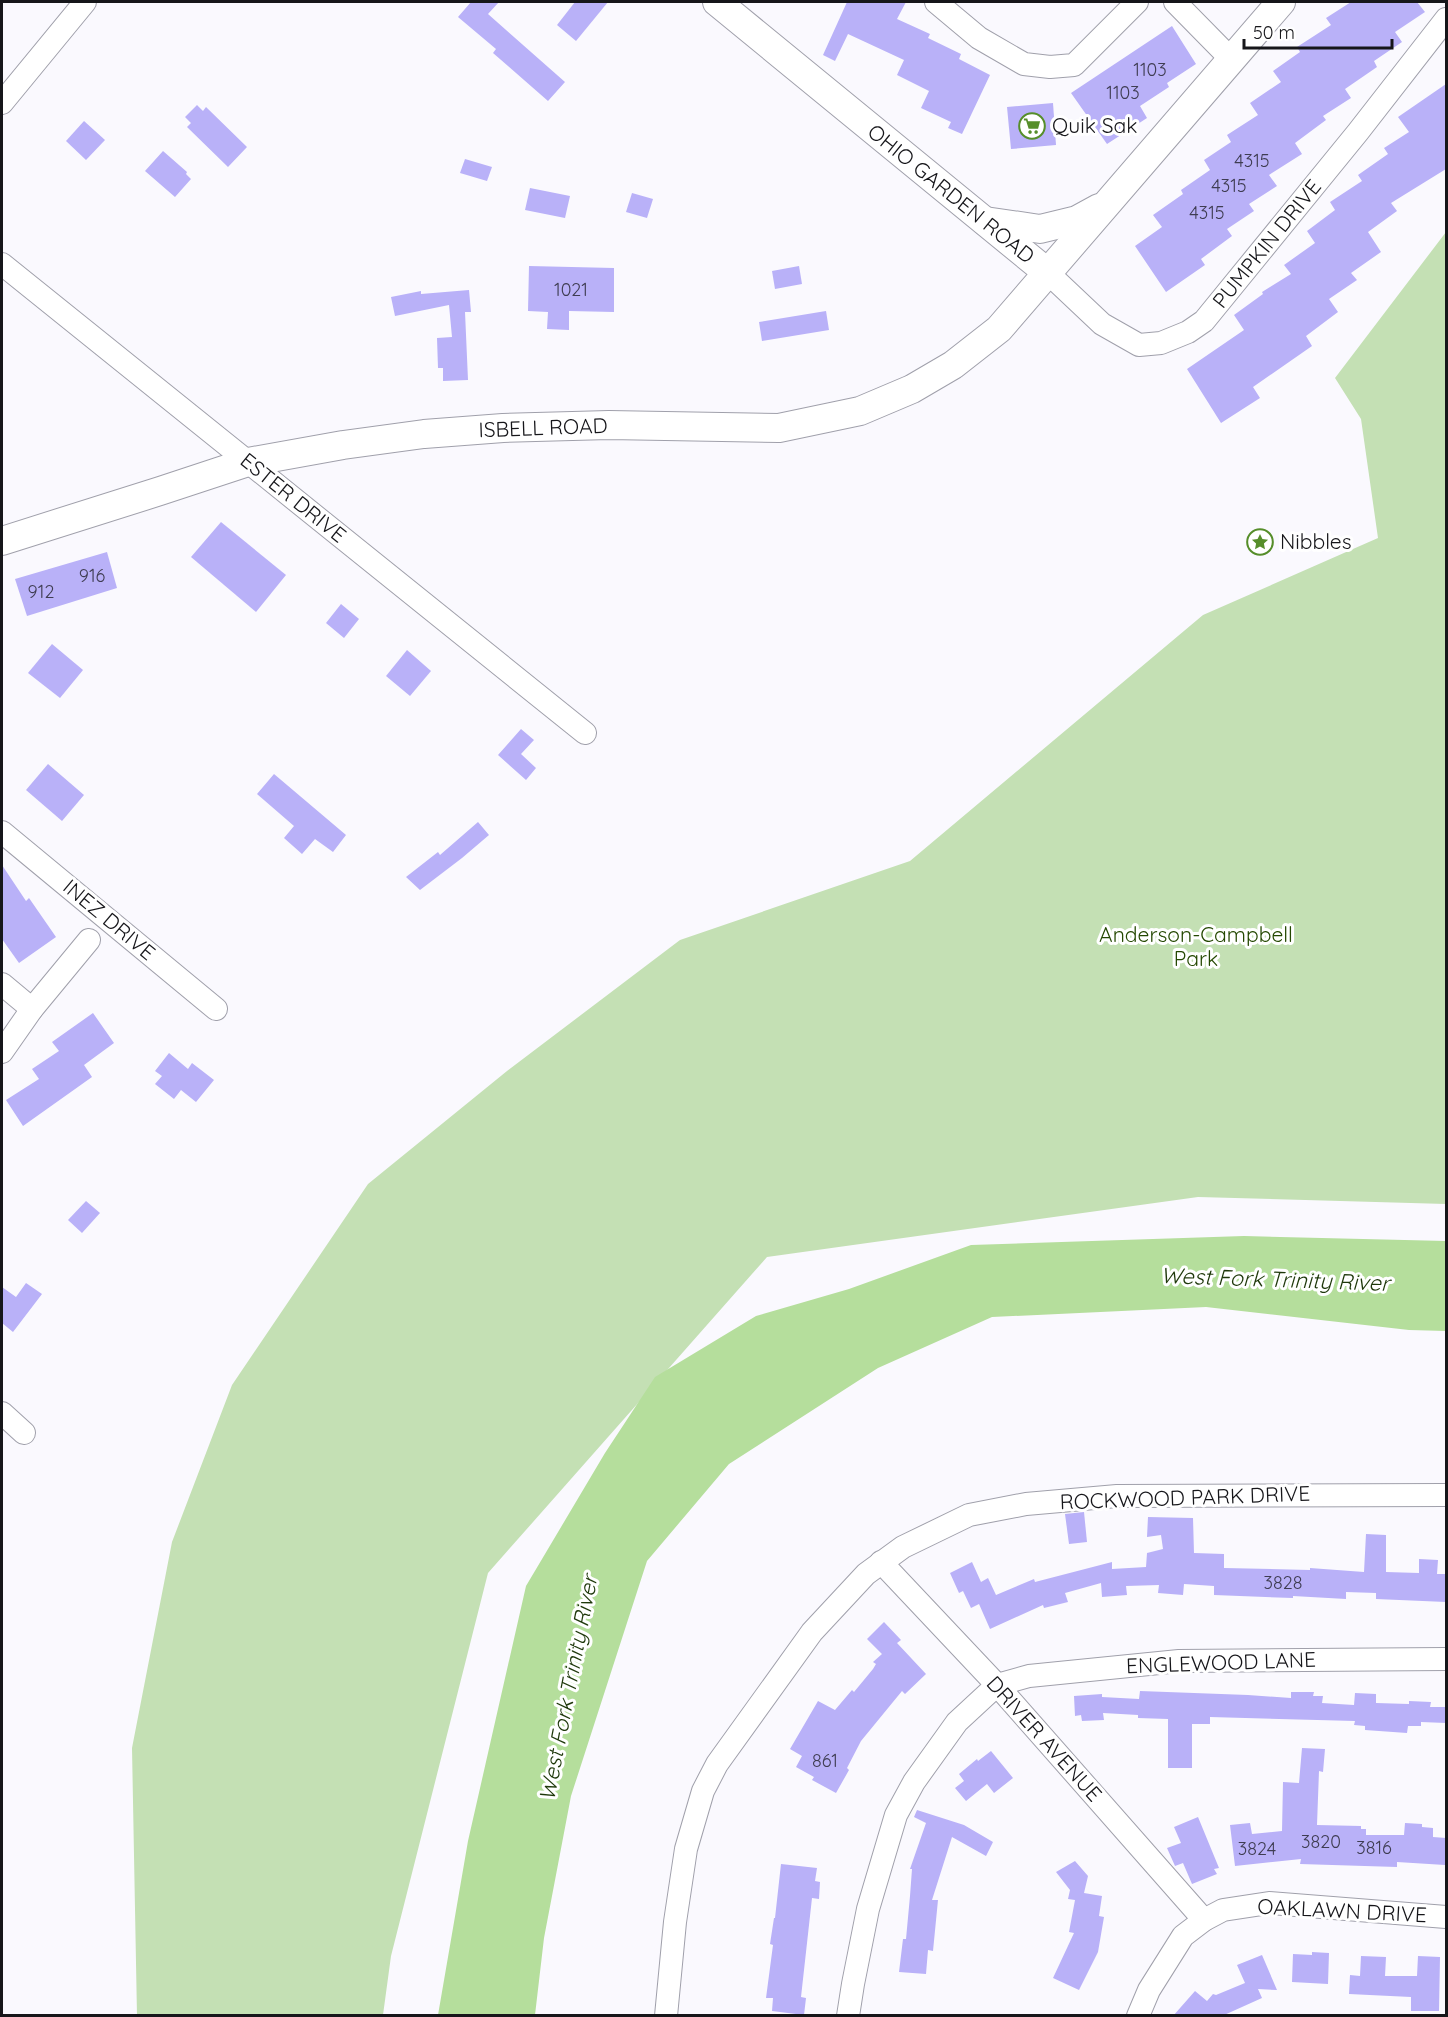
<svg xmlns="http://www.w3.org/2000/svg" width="1448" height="2017" font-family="Quicksand,sans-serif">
<rect width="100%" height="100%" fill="#faf9fe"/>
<path fill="#c4e0b4" d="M 1446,232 L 1446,1204 L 1198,1197 L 767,1257 L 488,1573 L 391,1956 L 383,2015 L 137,2016 L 132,1748 L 172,1542 L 232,1385 L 368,1184 L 507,1071 L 680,940 L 910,861 L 1203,615 L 1378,538 L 1361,419 L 1335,378 Z"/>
<path fill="#b5de9c" d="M 1244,1236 L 1446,1241 L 1446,1331 L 1409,1330 L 1206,1307 L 992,1317 L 878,1368 L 729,1464 L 647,1561 L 571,1796 L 544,1938 L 535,2015 L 438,2015 L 468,1841 L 526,1586 L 605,1453 L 655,1377 L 756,1316 L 849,1289 L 971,1245 Z"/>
<g fill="#b9b1f8">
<path d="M 471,2 L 499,2 L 488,14 L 565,82 L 548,101 L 493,53 L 496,49 L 458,17 Z"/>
<path d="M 575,2 L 608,2 L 576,41 L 557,25 Z"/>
<path d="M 847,2 L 906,2 L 897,19 L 930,34 L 928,38 L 961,54 L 959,59 L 990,75 L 962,134 L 948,128 L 951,122 L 921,108 L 929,91 L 897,75 L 904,60 L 848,34 L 835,61 L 823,55 Z"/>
<path d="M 1351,2 L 1417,2 L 1425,12 L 1395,32 L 1402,42 L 1374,61 L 1377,67 L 1345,89 L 1351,98 L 1323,116 L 1326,120 L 1295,143 L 1302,154 L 1269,175 L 1277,186 L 1249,204 L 1254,211 L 1227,229 L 1232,236 L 1201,259 L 1205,265 L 1166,292 L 1135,246 L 1162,227 L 1153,215 L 1183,194 L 1181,190 L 1210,170 L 1204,160 L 1231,142 L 1227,135 L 1258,115 L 1250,103 L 1281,82 L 1273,71 L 1300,52 L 1297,47 L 1331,25 L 1326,18 Z"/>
<path d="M 1172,26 L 1196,64 L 1167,83 L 1169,87 L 1140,106 L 1147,118 L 1107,144 L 1071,93 Z"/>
<path d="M 1446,84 L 1446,169 L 1391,203 L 1397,211 L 1368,232 L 1381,252 L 1351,273 L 1357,280 L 1329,299 L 1338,312 L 1306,336 L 1312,346 L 1253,387 L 1260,398 L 1221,423 L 1187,369 L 1244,330 L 1234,315 L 1263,294 L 1262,292 L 1291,274 L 1284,265 L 1315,243 L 1307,231 L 1335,210 L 1330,202 L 1362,181 L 1358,175 L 1388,154 L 1384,148 L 1409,132 L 1398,117 Z"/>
<path d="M 1053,103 L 1056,145 L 1011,149 L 1007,107 Z"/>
<path d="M 197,105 L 203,111 L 206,107 L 247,147 L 228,167 L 187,127 L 191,123 L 185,117 Z"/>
<path d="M 84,121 L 105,140 L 86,160 L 66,141 Z"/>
<path d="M 163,151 L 187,172 L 186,174 L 191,179 L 175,197 L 145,171 Z"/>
<path d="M 465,159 L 492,167 L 487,181 L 460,173 Z"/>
<path d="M 530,188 L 570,196 L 565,218 L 525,210 Z"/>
<path d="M 632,193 L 653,199 L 647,218 L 626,212 Z"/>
<path d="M 529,266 L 614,268 L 614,312 L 569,311 L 569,330 L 547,329 L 548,312 L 528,311 Z"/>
<path d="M 799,266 L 802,284 L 775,289 L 772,271 Z"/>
<path d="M 469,290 L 471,312 L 465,312 L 468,380 L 443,381 L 443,368 L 438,368 L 437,338 L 452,337 L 449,305 L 395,316 L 391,297 L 421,291 L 421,294 Z"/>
<path d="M 826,311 L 829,330 L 762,341 L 759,322 Z"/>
<path d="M 221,522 L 286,575 L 256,612 L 191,557 Z"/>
<path d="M 107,552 L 117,588 L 27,616 L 15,579 Z"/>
<path d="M 341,604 L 359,619 L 344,638 L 326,623 Z"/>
<path d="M 52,644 L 83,670 L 60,698 L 28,673 Z"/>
<path d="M 407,650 L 431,671 L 410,696 L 386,676 Z"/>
<path d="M 521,729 L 534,740 L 521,754 L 536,768 L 526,780 L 498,755 Z"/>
<path d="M 48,764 L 84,795 L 62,821 L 26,790 Z"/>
<path d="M 274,774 L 346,835 L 333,852 L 315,839 L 302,854 L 284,838 L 294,826 L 257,794 Z"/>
<path d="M 478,822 L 489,835 L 462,858 L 420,890 L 406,877 L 438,852 L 440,855 Z"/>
<path d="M 2,865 L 26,901 L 29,898 L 56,937 L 19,963 L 2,939 Z"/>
<path d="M 93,1013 L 114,1043 L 84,1065 L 92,1077 L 23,1126 L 6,1100 L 39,1079 L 32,1069 L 59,1051 L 52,1042 Z"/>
<path d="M 169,1053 L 188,1069 L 192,1063 L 214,1080 L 196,1102 L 181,1090 L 174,1099 L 155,1084 L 162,1076 L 155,1071 Z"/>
<path d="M 86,1201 L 100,1213 L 82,1233 L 68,1220 Z"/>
<path d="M 26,1283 L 42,1294 L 13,1332 L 2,1323 L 2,1287 L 16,1297 Z"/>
<path d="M 1084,1512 L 1087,1542 L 1069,1544 L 1065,1514 Z"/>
<path d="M 1148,1517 L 1193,1518 L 1194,1553 L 1224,1554 L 1224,1568 L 1310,1570 L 1310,1568 L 1364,1572 L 1366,1534 L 1386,1535 L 1386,1572 L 1419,1573 L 1419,1559 L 1438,1560 L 1437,1574 L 1446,1574 L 1446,1602 L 1376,1599 L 1376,1593 L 1346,1592 L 1346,1599 L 1293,1596 L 1293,1598 L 1214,1595 L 1214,1586 L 1184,1584 L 1183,1595 L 1158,1593 L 1159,1585 L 1126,1586 L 1127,1595 L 1102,1597 L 1101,1583 L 1065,1593 L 1068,1602 L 1044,1608 L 1043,1605 L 990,1629 L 979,1604 L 971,1608 L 963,1591 L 959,1593 L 950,1573 L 972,1562 L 981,1582 L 988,1578 L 996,1595 L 1034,1579 L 1035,1582 L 1112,1562 L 1112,1569 L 1146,1567 L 1147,1553 L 1163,1549 L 1161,1535 L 1147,1537 Z"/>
<path d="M 884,1622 L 901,1640 L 897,1643 L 926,1674 L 905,1694 L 902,1691 L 861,1741 L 847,1768 L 849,1770 L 836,1793 L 812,1780 L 814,1777 L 796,1767 L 802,1756 L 790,1749 L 818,1701 L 835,1710 L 852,1690 L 854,1692 L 873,1669 L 876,1664 L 873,1662 L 882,1654 L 867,1639 Z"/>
<path d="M 1140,1691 L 1248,1695 L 1291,1698 L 1291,1692 L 1314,1692 L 1313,1696 L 1323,1696 L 1322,1703 L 1354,1705 L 1355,1693 L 1376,1694 L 1376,1703 L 1409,1704 L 1409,1701 L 1431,1702 L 1430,1707 L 1446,1707 L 1446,1723 L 1421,1722 L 1421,1726 L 1408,1726 L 1407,1733 L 1365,1730 L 1365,1726 L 1354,1725 L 1355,1721 L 1210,1717 L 1210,1724 L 1192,1724 L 1192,1768 L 1168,1768 L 1168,1719 L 1138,1718 L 1138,1715 L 1103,1713 L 1104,1720 L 1082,1721 L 1081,1715 L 1075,1716 L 1074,1696 L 1102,1694 L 1102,1697 L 1139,1699 Z"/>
<path d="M 1302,1748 L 1325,1749 L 1323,1772 L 1319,1771 L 1317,1825 L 1361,1826 L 1361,1829 L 1366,1829 L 1366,1835 L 1404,1835 L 1405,1823 L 1422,1824 L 1422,1827 L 1433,1828 L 1433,1837 L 1446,1838 L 1445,1865 L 1397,1862 L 1397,1867 L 1300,1864 L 1301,1859 L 1235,1866 L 1230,1825 L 1250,1823 L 1252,1834 L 1282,1831 L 1283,1782 L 1299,1783 Z"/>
<path d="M 991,1751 L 1013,1778 L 994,1793 L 987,1784 L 966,1801 L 955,1788 L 964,1781 L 959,1774 L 977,1759 L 978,1761 Z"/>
<path d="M 917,1810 L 964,1825 L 993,1842 L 986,1856 L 952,1837 L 932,1900 L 938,1900 L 933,1951 L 928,1950 L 926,1974 L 899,1972 L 903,1939 L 906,1939 L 910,1896 L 912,1869 L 910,1869 L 926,1823 L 914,1817 Z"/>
<path d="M 1198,1817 L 1219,1868 L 1214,1869 L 1217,1874 L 1192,1884 L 1183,1863 L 1175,1866 L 1167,1848 L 1181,1843 L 1174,1827 Z"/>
<path d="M 1075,1861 L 1088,1876 L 1084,1893 L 1102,1896 L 1099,1916 L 1104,1917 L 1098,1952 L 1079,1990 L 1053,1978 L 1074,1933 L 1069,1932 L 1075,1900 L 1068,1899 L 1070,1890 L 1056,1872 Z"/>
<path d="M 781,1864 L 817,1868 L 815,1881 L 820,1882 L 819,1899 L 812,1898 L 801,1997 L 806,1998 L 804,2015 L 772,2011 L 773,1998 L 766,1998 L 773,1945 L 770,1944 L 774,1918 L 775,1918 Z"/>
<path d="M 1312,1952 L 1329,1953 L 1328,1984 L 1292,1982 L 1293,1954 L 1312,1955 Z"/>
<path d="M 1262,1955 L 1277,1990 L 1258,1989 L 1262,1998 L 1222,2016 L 1173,2016 L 1195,1991 L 1207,2001 L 1213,1994 L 1216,1995 L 1245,1983 L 1237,1965 Z"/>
<path d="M 1361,1956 L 1386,1957 L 1385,1976 L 1417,1976 L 1418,1956 L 1440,1957 L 1439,2011 L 1411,2011 L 1411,1997 L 1349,1994 L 1350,1975 L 1360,1976 Z"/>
</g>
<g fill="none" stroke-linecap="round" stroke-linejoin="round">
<g stroke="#a0a0ab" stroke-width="24">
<g id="minor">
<path d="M 936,2 L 979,38 L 1024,64 L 1050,67 L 1074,65 L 1137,2"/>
<path d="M 1175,2 L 1231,59"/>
<path d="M 2,103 L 85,2"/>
<path d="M 2,264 L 585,733"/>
<path d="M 1048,273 L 1102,324 L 1139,345 L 1161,343 L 1188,332 L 1204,321 L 1358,132 L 1446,19"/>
<path d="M 2,832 L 216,1009"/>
<path d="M 2,984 L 32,1009"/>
<path d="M 2,1052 L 32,1009 L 89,940"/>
<path d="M 2,1413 L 24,1433"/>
<path d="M 881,1562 L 997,1685 L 1204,1920"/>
<path d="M 666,2016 L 675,1922 L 686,1849 L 703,1791 L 717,1764 L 812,1632 L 866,1574 L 903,1547 L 969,1515 L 1026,1504 L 1117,1496 L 1446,1495"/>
<path d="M 848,2016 L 853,1984 L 868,1909 L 896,1815 L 914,1782 L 957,1722 L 997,1685 L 1029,1676 L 1179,1661 L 1446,1659"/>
<path d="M 1138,2016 L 1149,1990 L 1183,1936 L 1204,1920 L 1223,1910 L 1269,1903 L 1446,1917"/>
</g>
</g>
<g stroke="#a0a0ab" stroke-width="30">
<g id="tertiary">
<path d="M 717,2 L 1048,273"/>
<path d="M 985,221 L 1040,229 L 1077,220 L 1099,208"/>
<path d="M 2,541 L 160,491 L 248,462 L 343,445 L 424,434 L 503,428 L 609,425 L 779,428 L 860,411 L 912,389 L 953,365 L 999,329 L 1281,2"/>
</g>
</g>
<use href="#minor" stroke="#fff" stroke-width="22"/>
<use href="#tertiary" stroke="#fff" stroke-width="28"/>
</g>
<defs>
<g id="supermarket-ring" transform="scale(1.35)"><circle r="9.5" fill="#fff" stroke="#568e2a" stroke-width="1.5"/><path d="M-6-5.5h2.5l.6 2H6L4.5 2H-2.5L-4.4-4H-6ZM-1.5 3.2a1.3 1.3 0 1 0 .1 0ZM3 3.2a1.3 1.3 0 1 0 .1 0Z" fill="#568e2a"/></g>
<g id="sight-ring" transform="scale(1.35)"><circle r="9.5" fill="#fff" stroke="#568e2a" stroke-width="1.5"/><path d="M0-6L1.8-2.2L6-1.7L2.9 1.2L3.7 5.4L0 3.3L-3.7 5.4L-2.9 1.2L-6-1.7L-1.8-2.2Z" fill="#568e2a"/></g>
</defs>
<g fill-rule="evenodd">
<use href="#supermarket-ring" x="1032" y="126"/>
<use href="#sight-ring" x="1260" y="542"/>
</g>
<g text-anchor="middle" stroke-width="6" stroke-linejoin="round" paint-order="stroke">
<g font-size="18" fill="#3f3d52">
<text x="1150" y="76">1103</text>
<text x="1123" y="99">1103</text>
<text x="1252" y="167">4315</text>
<text x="1229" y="192">4315</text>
<text x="1207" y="219">4315</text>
<text x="571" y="296">1021</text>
<text x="92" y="582">916</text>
<text x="41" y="598">912</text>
<text x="1283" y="1589">3828</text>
<text x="825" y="1767">861</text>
<text x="1321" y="1848">3820</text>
<text x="1374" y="1854">3816</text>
<text x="1257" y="1855">3824</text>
</g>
<g font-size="21" fill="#16161a" stroke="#fff" text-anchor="start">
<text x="1052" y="133">Quik Sak</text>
<text x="1280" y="549">Nibbles</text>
</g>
<g font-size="21" fill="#16161a" stroke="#fff">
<text transform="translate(951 194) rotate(39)" y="7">OHIO GARDEN ROAD</text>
<text transform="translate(1267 244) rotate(-51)" y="7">PUMPKIN DRIVE</text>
<text transform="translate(543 428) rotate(-2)" y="7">ISBELL ROAD</text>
<text transform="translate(293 498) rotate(39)" y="7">ESTER DRIVE</text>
<text transform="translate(109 920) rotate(40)" y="7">INEZ DRIVE</text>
<text transform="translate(1185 1498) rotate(-2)" y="7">ROCKWOOD PARK DRIVE</text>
<text transform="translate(1221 1663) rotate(-2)" y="7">ENGLEWOOD LANE</text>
<text transform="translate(1044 1739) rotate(48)" y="7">DRIVER AVENUE</text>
<text transform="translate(1342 1911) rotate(3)" y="7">OAKLAWN DRIVE</text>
</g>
<g font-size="21" fill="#244801" stroke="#fff">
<text x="1196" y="942">Anderson-Campbell<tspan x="1196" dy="24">Park</tspan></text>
</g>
<g font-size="22" font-style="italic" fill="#1e380a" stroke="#fff">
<text transform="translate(1275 1279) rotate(2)" y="8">West Fork Trinity River</text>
<text transform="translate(568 1688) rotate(-79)" y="8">West Fork Trinity River</text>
</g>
</g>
<rect width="1448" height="2017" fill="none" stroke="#16161a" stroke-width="6"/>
<path d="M1244 39v9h148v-9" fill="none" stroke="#16161a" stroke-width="3"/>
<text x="1253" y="39" font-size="18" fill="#16161a" stroke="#ffffff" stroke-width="4.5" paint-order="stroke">50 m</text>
</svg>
